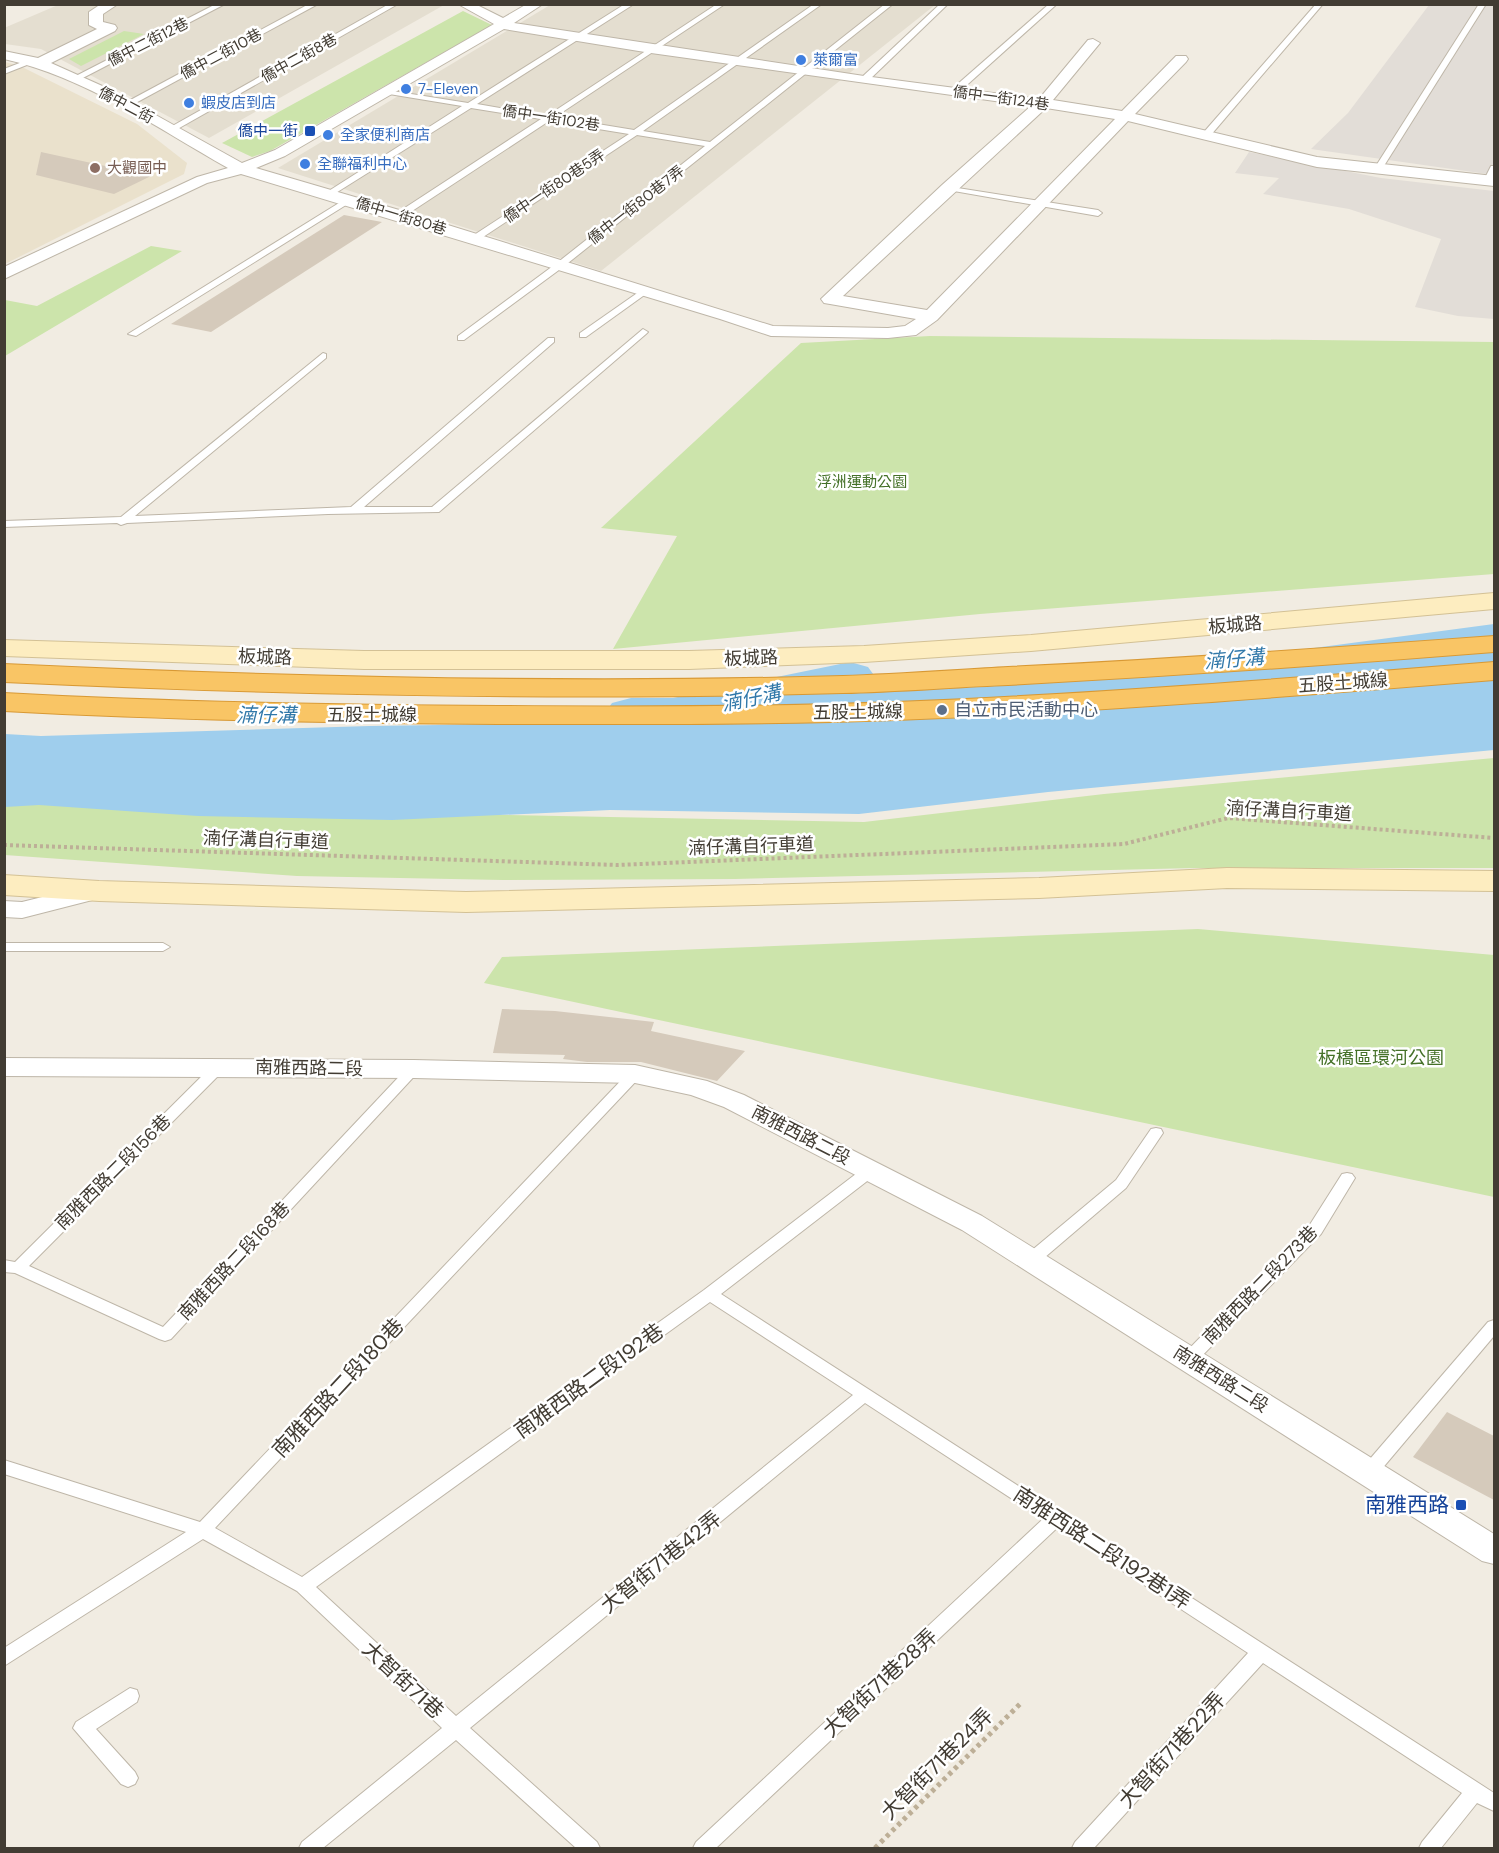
<svg xmlns="http://www.w3.org/2000/svg" width="1499" height="1853" font-family="'DM Sans','Noto Sans TC',sans-serif">
<rect width="100%" height="100%" fill="#f1ece2"/>
<g fill="#e4ded0">
<path d="M 58,5 L 444,5 L 209,138 L 41,49 L 5,44 L 4,28 Z"/>
<path d="M 550,5 L 935,5 L 601,271 L 278,168 Z"/>
</g>
<g fill="#e2ddd7">
<path d="M 1429,5 L 1494,5 L 1494,175 L 1311,149 L 1348,113 Z"/>
<path d="M 1249,152 L 1381,178 L 1494,191 L 1494,319 L 1458,316 L 1415,307 L 1441,239 L 1349,209 L 1263,194 L 1279,178 L 1235,173 Z"/>
</g>
<path fill="#eae1cc" d="M 5,62 L 20,66 L 137,124 L 187,163 L 184,174 L 5,264 Z"/>
<g fill="#cce4ab">
<path d="M 463,11 L 492,25 L 270,151 L 252,157 L 222,143 Z"/>
<path d="M 124,31 L 144,34 L 81,66 L 69,59 Z"/>
<path d="M 151,246 L 182,251 L 5,356 L 5,300 L 37,306 Z"/>
<path d="M 930,336 L 1494,342 L 1494,574 L 980,614 L 613,649 L 677,536 L 601,528 L 801,343 Z"/>
<path d="M 1494,758 L 1494,868 L 1195,868 L 735,879 L 503,880 L 297,876 L 5,855 L 5,796 L 306,811 L 864,822 L 1104,794 Z"/>
<path d="M 1198,929 L 1494,955 L 1494,1197 L 484,983 L 502,957 Z"/>
</g>
<path fill="#9fceed" d="M 1494,624 L 1494,750 L 1048,792 L 859,814 L 610,810 L 392,820 L 198,816 L 39,805 L 5,807 L 5,734 L 41,736 L 369,726 L 575,723 L 830,692 L 1284,652 Z"/>
<g fill="none" stroke-linecap="round" stroke-linejoin="round">
<path fill="#9fceed" fill-rule="evenodd" d="M 850,662 L 868,667 L 876,678 L 868,689 L 673,730 L 631,730 L 612,725 L 604,714 L 612,703 L 631,698 L 673,698 Z"/>
</g>
<g fill="#d5cabb">
<path d="M 41,152 L 151,176 L 114,194 L 36,175 Z"/>
<path d="M 344,215 L 382,222 L 211,332 L 171,324 Z"/>
<path d="M 502,1009 L 555,1011 L 654,1022 L 651,1031 L 745,1051 L 717,1081 L 641,1062 L 587,1062 L 563,1059 L 565,1055 L 493,1053 Z"/>
<path d="M 1447,1412 L 1494,1436 L 1494,1500 L 1413,1457 Z"/>
</g>
<g fill="none" stroke-linecap="round" stroke-linejoin="round">
<g stroke="#beb6a8" stroke-width="2">
<g id="lane">
<path d="M 216,4 L 225,4 L 77,81 L 70,79 Z"/>
<path d="M 309,4 L 318,4 L 130,106 L 123,104 Z"/>
<path d="M 389,4 L 398,4 L 174,131 L 167,129 Z"/>
<path d="M 625,4 L 634,4 L 477,104 L 547,116 L 717,4 L 725,4 L 555,117 L 634,130 L 814,4 L 822,4 L 643,131 L 710,142 L 885,4 L 893,4 L 563,267 L 464,340 L 458,340 L 458,336 L 557,263 L 705,146 L 637,135 L 477,241 L 471,241 L 471,237 L 629,134 L 549,121 L 403,217 L 397,217 L 397,213 L 541,119 L 471,108 L 331,196 L 324,194 L 462,106 L 389,94 L 385,92 L 386,90 L 468,103 Z"/>
<path d="M 940,4 L 948,4 L 867,82 L 861,82 L 861,78 Z"/>
<path d="M 1049,4 L 1057,4 L 958,93 L 952,93 L 952,89 Z"/>
<path d="M 1316,4 L 1323,4 L 1210,136 L 1204,136 L 1204,132 Z"/>
<path d="M 1479,4 L 1486,4 L 1382,169 L 1375,171 L 1374,169 Z"/>
<path d="M 30,59 L 37,61 L 4,74 L 4,69 Z"/>
<path d="M 1491,166 L 1494,166 L 1494,175 L 1491,182 L 1485,182 L 1484,180 Z"/>
<path d="M 945,186 L 1098,210 L 1102,213 L 1098,216 L 948,190 L 945,190 Z"/>
<path d="M 347,198 L 354,200 L 136,336 L 128,334 Z"/>
<path d="M 643,289 L 650,291 L 586,337 L 580,337 L 580,333 Z"/>
<path d="M 643,329 L 648,332 L 646,334 L 439,512 L 328,514 L 127,523 L 121,525 L 117,523 L 4,527 L 4,521 L 121,517 L 323,353 L 326,354 L 326,358 L 135,516 L 351,507 L 548,338 L 554,338 L 554,342 L 364,507 L 432,507 Z"/>
<path d="M 4,943 L 163,943 L 170,947 L 163,951 L 4,951 Z"/>
<path d="M 219,1062 L 226,1067 L 224,1070 L 29,1266 L 163,1327 L 409,1066 L 414,1064 L 421,1069 L 171,1339 L 165,1341 L 159,1339 L 15,1273 L 4,1272 L 4,1260 L 15,1262 L 214,1064 Z"/>
<path d="M 635,1069 L 642,1074 L 640,1077 L 215,1528 L 302,1577 L 704,1290 L 865,1167 L 875,1167 L 878,1171 L 875,1175 L 721,1294 L 1494,1793 L 1494,1811 L 1477,1803 L 1441,1848 L 1419,1848 L 1422,1842 L 1462,1793 L 1263,1663 L 1094,1848 L 1072,1848 L 1075,1842 L 1248,1653 L 1057,1528 L 716,1848 L 693,1848 L 696,1842 L 1043,1519 L 865,1403 L 470,1728 L 597,1842 L 600,1848 L 576,1848 L 456,1740 L 323,1848 L 299,1848 L 302,1842 L 442,1728 L 297,1591 L 203,1539 L 4,1666 L 4,1648 L 186,1532 L 4,1474 L 4,1460 L 200,1522 L 630,1071 ZM 710,1302 L 853,1395 L 456,1716 L 316,1587 Z"/>
<path d="M 1156,1128 L 1161,1129 L 1163,1133 L 1126,1188 L 1037,1264 L 1025,1264 L 1023,1260 L 1025,1256 L 1116,1180 L 1151,1129 Z"/>
<path d="M 1347,1173 L 1352,1174 L 1355,1178 L 1321,1234 L 1195,1363 L 1189,1365 L 1183,1363 L 1181,1359 L 1183,1355 L 1309,1226 L 1342,1174 Z"/>
<path d="M 1494,1320 L 1494,1336 L 1375,1477 L 1369,1479 L 1363,1477 L 1360,1472 L 1363,1467 L 1488,1322 Z"/>
<path d="M 130,1688 L 137,1690 L 139,1696 L 137,1702 L 96,1729 L 135,1772 L 138,1778 L 135,1784 L 128,1787 L 121,1784 L 73,1728 L 76,1722 Z"/>
</g>
</g>
<g stroke="#beb6a8" stroke-width="2">
<g id="street">
<path d="M 101,4 L 118,4 L 103,14 L 103,22 L 115,25 L 117,28 L 115,31 L 51,63 L 109,89 L 242,163 L 275,150 L 494,24 L 458,4 L 475,4 L 503,18 L 527,4 L 543,4 L 514,23 L 864,76 L 1039,99 L 1088,40 L 1093,39 L 1100,43 L 1053,100 L 1122,111 L 1176,56 L 1186,56 L 1188,59 L 1186,62 L 1135,114 L 1317,157 L 1494,176 L 1494,186 L 1317,167 L 1128,121 L 937,320 L 916,335 L 888,338 L 771,336 L 720,319 L 241,174 L 207,183 L 4,279 L 4,267 L 197,177 L 228,168 C 157,128 85,77 4,59 L 4,51 L 38,58 L 97,29 L 89,25 L 89,12 ZM 504,29 L 651,53 L 1031,106 L 942,185 L 821,299 L 824,303 L 830,304 L 916,319 L 905,326 L 888,328 L 773,326 L 406,212 L 256,168 L 285,156 ZM 1046,108 L 1115,119 L 927,310 L 843,296 Z"/>
<path d="M 99,883 L 108,886 L 112,891 L 108,896 L 22,918 L 4,917 L 4,901 L 22,902 Z"/>
<path d="M 4,1058 L 414,1060 L 635,1065 L 707,1081 L 744,1095 L 982,1216 L 1494,1534 L 1494,1564 L 1482,1561 L 962,1230 L 724,1107 L 691,1095 L 635,1083 L 414,1078 L 4,1076 Z"/>
</g>
</g>
<g stroke="#d3c195" stroke-width="2">
<g id="secondary">
<path d="M 1494,593 L 1494,609 L 1031,651 L 864,662 L 689,669 L 364,669 L 4,656 L 4,640 L 364,651 L 689,651 L 864,646 L 1031,635 Z"/>
<path d="M 1227,868 L 1494,871 L 1494,891 L 1227,888 L 1039,898 L 466,912 L 99,901 L 4,895 L 4,875 L 99,881 L 466,892 L 1039,878 Z"/>
</g>
</g>
<g stroke="#d89935" stroke-width="2">
<g id="highway">
<path d="M 1494,636 L 1494,652 C 1332,665 1170,676 1008,685 C 953,687 898,692 843,693 C 564,701 284,695 4,682 L 4,664 C 284,677 564,684 843,676 C 898,674 953,670 1008,667 C 1170,659 1332,648 1494,636 Z"/>
<path d="M 1494,662 L 1494,680 C 1295,696 1096,712 896,720 C 764,725 631,724 499,724 C 334,723 169,720 4,711 L 4,693 C 169,702 334,705 499,706 C 631,707 764,707 896,702 C 1096,694 1295,678 1494,662 Z"/>
</g>
</g>
<path stroke="#bdaf97" stroke-width="4" stroke-dasharray="3 3" stroke-linecap="butt" d="M 4,845 L 617,865 L 1124,844 L 1228,818 L 1494,838"/>
<path stroke="#bdaf97" stroke-width="5" stroke-dasharray="4 4" stroke-linecap="butt" d="M 875,1848 L 1022,1702"/>
<use href="#lane" fill="#fff" fill-rule="evenodd"/>
<use href="#street" fill="#fff" fill-rule="evenodd"/>
<use href="#secondary" fill="#fdedc0" fill-rule="evenodd"/>
<use href="#highway" fill="#f9c565" fill-rule="evenodd"/>
</g>
<g fill="#3f7fe0" stroke="#fff" stroke-width="2">
<circle cx="801" cy="60" r="6"/>
<circle cx="406" cy="89" r="6"/>
<circle cx="189" cy="103" r="6"/>
<circle cx="328" cy="135" r="6"/>
<circle cx="305" cy="164" r="6"/>
</g>
<g fill="#1a4fb4" stroke="#fff" stroke-width="2">
<rect x="304" y="125" width="12" height="12" rx="3"/>
<rect x="1455" y="1499" width="12" height="12" rx="3"/>
</g>
<circle fill="#8d6e63" stroke="#fff" stroke-width="2" cx="95" cy="168" r="6"/>
<circle fill="#5c6f8a" stroke="#fff" stroke-width="2" cx="942" cy="710" r="6"/>
<g text-anchor="middle" stroke-width="5" stroke-linejoin="round" paint-order="stroke">
<g font-size="15" fill="#423c33" stroke="#fff">
<text transform="translate(148 42) rotate(-27)" y="5">僑中二街12巷</text>
<text transform="translate(221 54) rotate(-28)" y="5">僑中二街10巷</text>
<text transform="translate(299 58) rotate(-29)" y="5">僑中二街8巷</text>
<text transform="translate(1001 98) rotate(8)" y="5">僑中一街124巷</text>
<text transform="translate(126 105) rotate(28)" y="5">僑中二街</text>
<text transform="translate(551 118) rotate(9)" y="5">僑中一街102巷</text>
<text transform="translate(554 186) rotate(-34)" y="5">僑中一街80巷5弄</text>
<text transform="translate(636 205) rotate(-38)" y="5">僑中一街80巷7弄</text>
<text transform="translate(401 216) rotate(17)" y="5">僑中一街80巷</text>
</g>
<g font-size="15" fill="#366cbe" stroke="#fff" text-anchor="start">
<text x="813" y="65">萊爾富</text>
<text x="418" y="94">7-Eleven</text>
<text x="201" y="108">蝦皮店到店</text>
<text x="340" y="140">全家便利商店</text>
<text x="317" y="169">全聯福利中心</text>
</g>
<g font-size="15" fill="#164399" stroke="#fff" text-anchor="end">
<text x="298" y="136">僑中一街</text>
</g>
<g font-size="15" fill="#785e54" stroke="#fff" text-anchor="start">
<text x="107" y="173">大觀國中</text>
</g>
<g font-size="15" fill="#457129" stroke="#fff">
<text x="862" y="487">浮洲運動公園</text>
</g>
<g font-size="18" fill="#423c33" stroke="#fff">
<text transform="translate(1235 625) rotate(-5)" y="6">板城路</text>
<text transform="translate(265 657) rotate(2)" y="6">板城路</text>
<text transform="translate(751 658) rotate(-2)" y="6">板城路</text>
<text transform="translate(1343 683) rotate(-4)" y="6">五股土城線</text>
<text transform="translate(858 712) rotate(-1)" y="6">五股土城線</text>
<text x="372" y="721">五股土城線</text>
<text transform="translate(1289 811) rotate(3)" y="6">湳仔溝自行車道</text>
<text transform="translate(266 840) rotate(2)" y="6">湳仔溝自行車道</text>
<text transform="translate(751 846) rotate(-2)" y="6">湳仔溝自行車道</text>
<text transform="translate(309 1068) rotate(1)" y="6">南雅西路二段</text>
<text transform="translate(801 1135) rotate(27)" y="6">南雅西路二段</text>
<text transform="translate(113 1172) rotate(-45)" y="6">南雅西路二段156巷</text>
<text transform="translate(234 1261) rotate(-47)" y="6">南雅西路二段168巷</text>
<text transform="translate(1260 1285) rotate(-46)" y="6">南雅西路二段273巷</text>
<text transform="translate(1221 1379) rotate(32)" y="6">南雅西路二段</text>
</g>
<g font-size="18" fill="#4e5e75" stroke="#fff" text-anchor="start">
<text x="954" y="716">自立市民活動中心</text>
</g>
<g font-size="18" fill="#457129" stroke="#fff">
<text x="1381" y="1064">板橋區環河公園</text>
</g>
<g font-size="20" font-style="italic" fill="#3178a9" stroke="#fff">
<text transform="translate(1234 659) rotate(-5)" y="7">湳仔溝</text>
<text transform="translate(751 698) rotate(-12)" y="7">湳仔溝</text>
<text x="266" y="722">湳仔溝</text>
</g>
<g font-size="21" fill="#423c33" stroke="#fff">
<text transform="translate(589 1381) rotate(-36)" y="7">南雅西路二段192巷</text>
<text transform="translate(338 1388) rotate(-47)" y="7">南雅西路二段180巷</text>
<text transform="translate(1102 1548) rotate(33)" y="7">南雅西路二段192巷1弄</text>
<text transform="translate(661 1562) rotate(-39)" y="7">大智街71巷42弄</text>
<text transform="translate(403 1680) rotate(43)" y="7">大智街71巷</text>
<text transform="translate(880 1683) rotate(-43)" y="7">大智街71巷28弄</text>
<text transform="translate(1172 1750) rotate(-48)" y="7">大智街71巷22弄</text>
<text transform="translate(937 1764) rotate(-45)" y="7">大智街71巷24弄</text>
</g>
<g font-size="21" fill="#164399" stroke="#fff" text-anchor="end">
<text x="1449" y="1512">南雅西路</text>
</g>
</g>
<rect width="1499" height="1853" fill="none" stroke="#423c33" stroke-width="12"/>
</svg>
